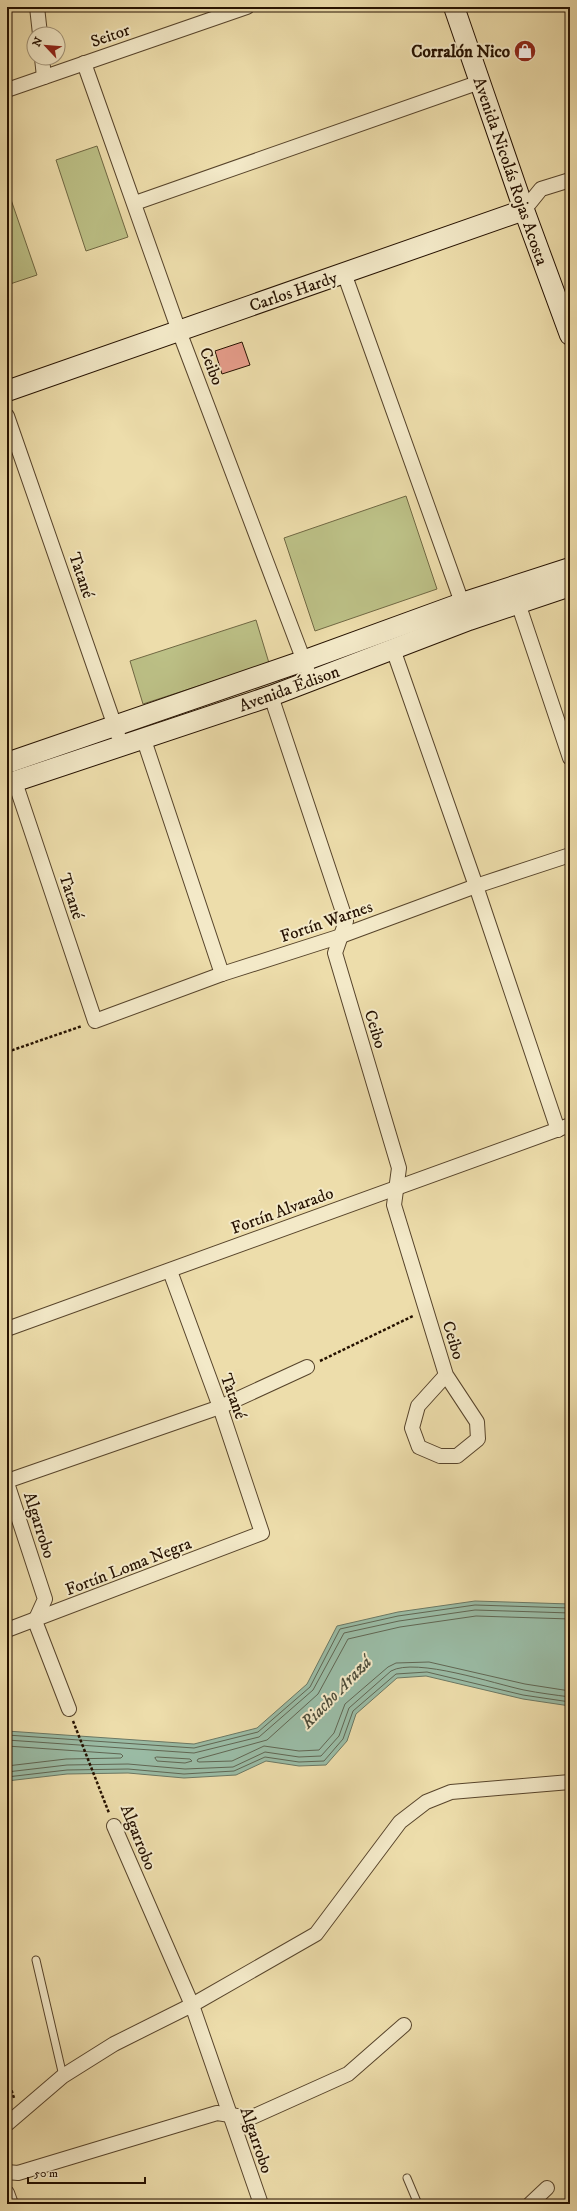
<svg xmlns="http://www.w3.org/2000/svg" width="577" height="2211" font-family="'IM FELL DW Pica',serif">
<rect width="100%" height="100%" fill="#edddab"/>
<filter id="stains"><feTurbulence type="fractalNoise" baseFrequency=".005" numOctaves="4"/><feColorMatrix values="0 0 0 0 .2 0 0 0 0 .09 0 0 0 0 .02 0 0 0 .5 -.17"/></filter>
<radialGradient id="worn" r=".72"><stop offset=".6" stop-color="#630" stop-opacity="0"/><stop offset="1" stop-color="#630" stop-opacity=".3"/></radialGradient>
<g fill="#bcc086" stroke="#706843">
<path d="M 97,146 L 128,237 L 86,251 L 56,160 Z"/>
<path d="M 7,188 L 37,275 L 7,285 Z"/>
<path d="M 406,496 L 437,589 L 315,631 L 284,538 Z"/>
<path d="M 256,620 L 269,663 L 143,704 L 130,661 Z"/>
</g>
<path fill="#9abca6" stroke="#6b7864" d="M 475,1601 L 570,1604 L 570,1706 L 523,1699 L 426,1676 L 397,1678 L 356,1714 L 347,1741 L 326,1765 L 299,1766 L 266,1761 L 236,1775 L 184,1778 L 128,1773 L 67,1774 L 7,1781 L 7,1731 L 194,1744 L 257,1728 L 307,1684 L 337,1626 L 398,1612 Z"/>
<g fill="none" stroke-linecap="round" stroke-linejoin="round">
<g stroke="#606653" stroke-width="1">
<path d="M 570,1619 L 476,1616 L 400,1627 L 348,1639 L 318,1694 L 267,1740 L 198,1759 L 197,1761 L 199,1762 L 232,1761 L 264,1746 L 299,1751 L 319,1750 L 334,1733 L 345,1704 L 388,1667 L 396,1663 L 429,1662 L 525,1684 L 570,1691"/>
<path d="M 7,1735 L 194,1748 L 258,1732 L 310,1687 L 340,1629 L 398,1616 L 475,1605 L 570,1608"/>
<path d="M 7,1740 L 194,1753 L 259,1737 L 313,1690 L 344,1633 L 399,1621 L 475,1610 L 570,1613"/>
<path d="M 7,1746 L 121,1754 L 123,1756 L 121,1758 L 66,1759 L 7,1766"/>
<path d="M 157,1757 L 190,1759 L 192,1761 L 185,1763 L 157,1761 L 155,1758 Z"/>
<path d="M 7,1772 L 67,1765 L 128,1764 L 185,1769 L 233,1767 L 265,1752 L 299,1757 L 321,1756 L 339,1736 L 349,1708 L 391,1671 C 416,1657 495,1684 524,1690 C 539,1693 555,1695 570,1697"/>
<path d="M 7,1777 L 67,1770 L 128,1769 L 184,1774 L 234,1771 L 265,1757 L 299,1762 L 324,1761 L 343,1739 L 353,1711 L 396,1674 L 427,1672 L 523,1695 L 570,1702"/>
</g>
</g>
<path fill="#e69d8b" stroke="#251100" d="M 242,342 L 250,365 L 222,374 L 215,351 Z"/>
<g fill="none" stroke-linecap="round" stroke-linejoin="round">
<g stroke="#57442b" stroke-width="9">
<g id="lane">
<path d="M 36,1960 L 63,2076"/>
<path d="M 407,2178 L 418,2204"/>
</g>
</g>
<g stroke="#57442b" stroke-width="16">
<g id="street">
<path d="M 37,7 L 40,34"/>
<path d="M 42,58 L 44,77"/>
<path d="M 84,63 L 179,331 L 307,669"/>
<path d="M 7,90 L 247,7"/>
<path d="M 135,203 L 480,82"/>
<path d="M 524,210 L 541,189 L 570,180"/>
<path d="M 344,273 L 465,611"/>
<path d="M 7,416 L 118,735"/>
<path d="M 518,603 L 570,758"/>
<path d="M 393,649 L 476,886 L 558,1130"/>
<path d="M 271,696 L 346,921 L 335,953 L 399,1168 L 394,1205 L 446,1375 L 477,1422 L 478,1439 L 457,1456 L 440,1456 L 419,1447 L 412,1428 L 418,1406 L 446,1375"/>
<path d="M 144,740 L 222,974"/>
<path d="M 15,782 L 95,1021 L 222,974 L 341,936 L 476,886 L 570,855"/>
<path d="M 7,1329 L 570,1125"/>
<path d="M 7,1481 L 220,1407 L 307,1367"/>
<path d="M 7,1483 L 45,1599 L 35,1621 L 69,1709"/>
<path d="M 7,1630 L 262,1533 L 220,1407 L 170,1271"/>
<path d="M 114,1826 L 192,2005 L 261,2204"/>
<path d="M 7,2124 L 63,2076 L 114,2044 L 192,2005 L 316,1934 L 400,1822 L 426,1802 L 451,1792 L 570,1782"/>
<path d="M 7,2172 L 18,2173 L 217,2113 L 250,2118 L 348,2074 L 404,2025"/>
<path d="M 7,2193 L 11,2204"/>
<path d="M 530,2204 L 547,2188"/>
</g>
</g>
<g stroke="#251100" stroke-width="22">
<g id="secondary">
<path d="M 454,7 L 524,210 L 570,335"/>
<path d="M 7,391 L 524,210"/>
<path d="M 7,763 L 303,661 L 462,603 L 570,568"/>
<path d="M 7,784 L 271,696 L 469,620 L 570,586"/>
</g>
</g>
<g stroke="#251100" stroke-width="2.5" stroke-dasharray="3 2" stroke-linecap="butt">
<path d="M 7,1052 L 82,1026"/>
<path d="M 320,1361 L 413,1316"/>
<path d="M 73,1721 L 109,1813"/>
<path d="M 7,2076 L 14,2098"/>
</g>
<use href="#lane" stroke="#f3e9c8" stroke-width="7"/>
<use href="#street" stroke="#f3e9c8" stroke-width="14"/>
<use href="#secondary" stroke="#f3e9c8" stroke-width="20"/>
</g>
<defs>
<g id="shop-disc" transform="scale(1.15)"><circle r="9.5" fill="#8f2418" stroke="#f3e9c8"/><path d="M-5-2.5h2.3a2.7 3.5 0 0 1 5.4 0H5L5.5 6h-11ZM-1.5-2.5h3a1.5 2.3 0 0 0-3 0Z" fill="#fff"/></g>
</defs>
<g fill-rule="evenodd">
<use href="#shop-disc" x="525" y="51"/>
</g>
<g text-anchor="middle" stroke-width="4" stroke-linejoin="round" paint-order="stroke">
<g font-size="17" fill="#251100" stroke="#f3e9c8">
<text transform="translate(110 35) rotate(-19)" y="6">Seitor</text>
<text transform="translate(511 171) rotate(71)" y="6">Avenida Nicolás Rojas Acosta</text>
<text transform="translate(293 291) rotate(-19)" y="6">Carlos Hardy</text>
<text transform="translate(212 366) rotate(69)" y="6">Ceibo</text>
<text transform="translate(82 575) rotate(71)" y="6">Tatané</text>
<text transform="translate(289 688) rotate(-20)" y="6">Avenida Édison</text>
<text transform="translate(72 896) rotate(72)" y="6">Tatané</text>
<text transform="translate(326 921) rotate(-19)" y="6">Fortín Warnes</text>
<text transform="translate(376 1029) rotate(73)" y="6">Ceibo</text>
<text transform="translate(282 1210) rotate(-20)" y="6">Fortín Alvarado</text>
<text transform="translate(454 1340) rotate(73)" y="6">Ceibo</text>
<text transform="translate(234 1396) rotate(70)" y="6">Tatané</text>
<text transform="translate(40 1525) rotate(72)" y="6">Algarrobo</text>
<text transform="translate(128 1566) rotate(-21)" y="6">Fortín Loma Negra</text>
<text transform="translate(139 1837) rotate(68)" y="6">Algarrobo</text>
<text transform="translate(257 2140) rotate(71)" y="6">Algarrobo</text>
</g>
<g font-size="17" font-weight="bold" fill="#251100" stroke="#f3e9c8" text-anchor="end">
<text x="510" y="57">Corralón Nico</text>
</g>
<g font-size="18" font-style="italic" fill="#4e4d3a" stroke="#f3e9c8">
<text transform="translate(336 1692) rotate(-46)" y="6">Riacho Arazá</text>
</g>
</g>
<rect width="577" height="2211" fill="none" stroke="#edddab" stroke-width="24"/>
<rect x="8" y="8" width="561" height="2195" fill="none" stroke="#251100" stroke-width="2"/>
<rect x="12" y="12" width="553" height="2187" fill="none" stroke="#251100"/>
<g transform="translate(46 46) rotate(296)"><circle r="19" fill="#f3e9c8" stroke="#a19378"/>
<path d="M0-3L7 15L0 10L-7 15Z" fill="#8f2418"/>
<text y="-6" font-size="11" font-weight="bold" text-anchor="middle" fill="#251100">N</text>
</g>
<path d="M28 2177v6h117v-6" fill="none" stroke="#251100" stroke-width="2"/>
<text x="34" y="2177" font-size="12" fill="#251100" stroke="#f3e9c8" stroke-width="3" paint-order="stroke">50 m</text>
<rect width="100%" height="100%" filter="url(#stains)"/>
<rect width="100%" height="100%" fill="url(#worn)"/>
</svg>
